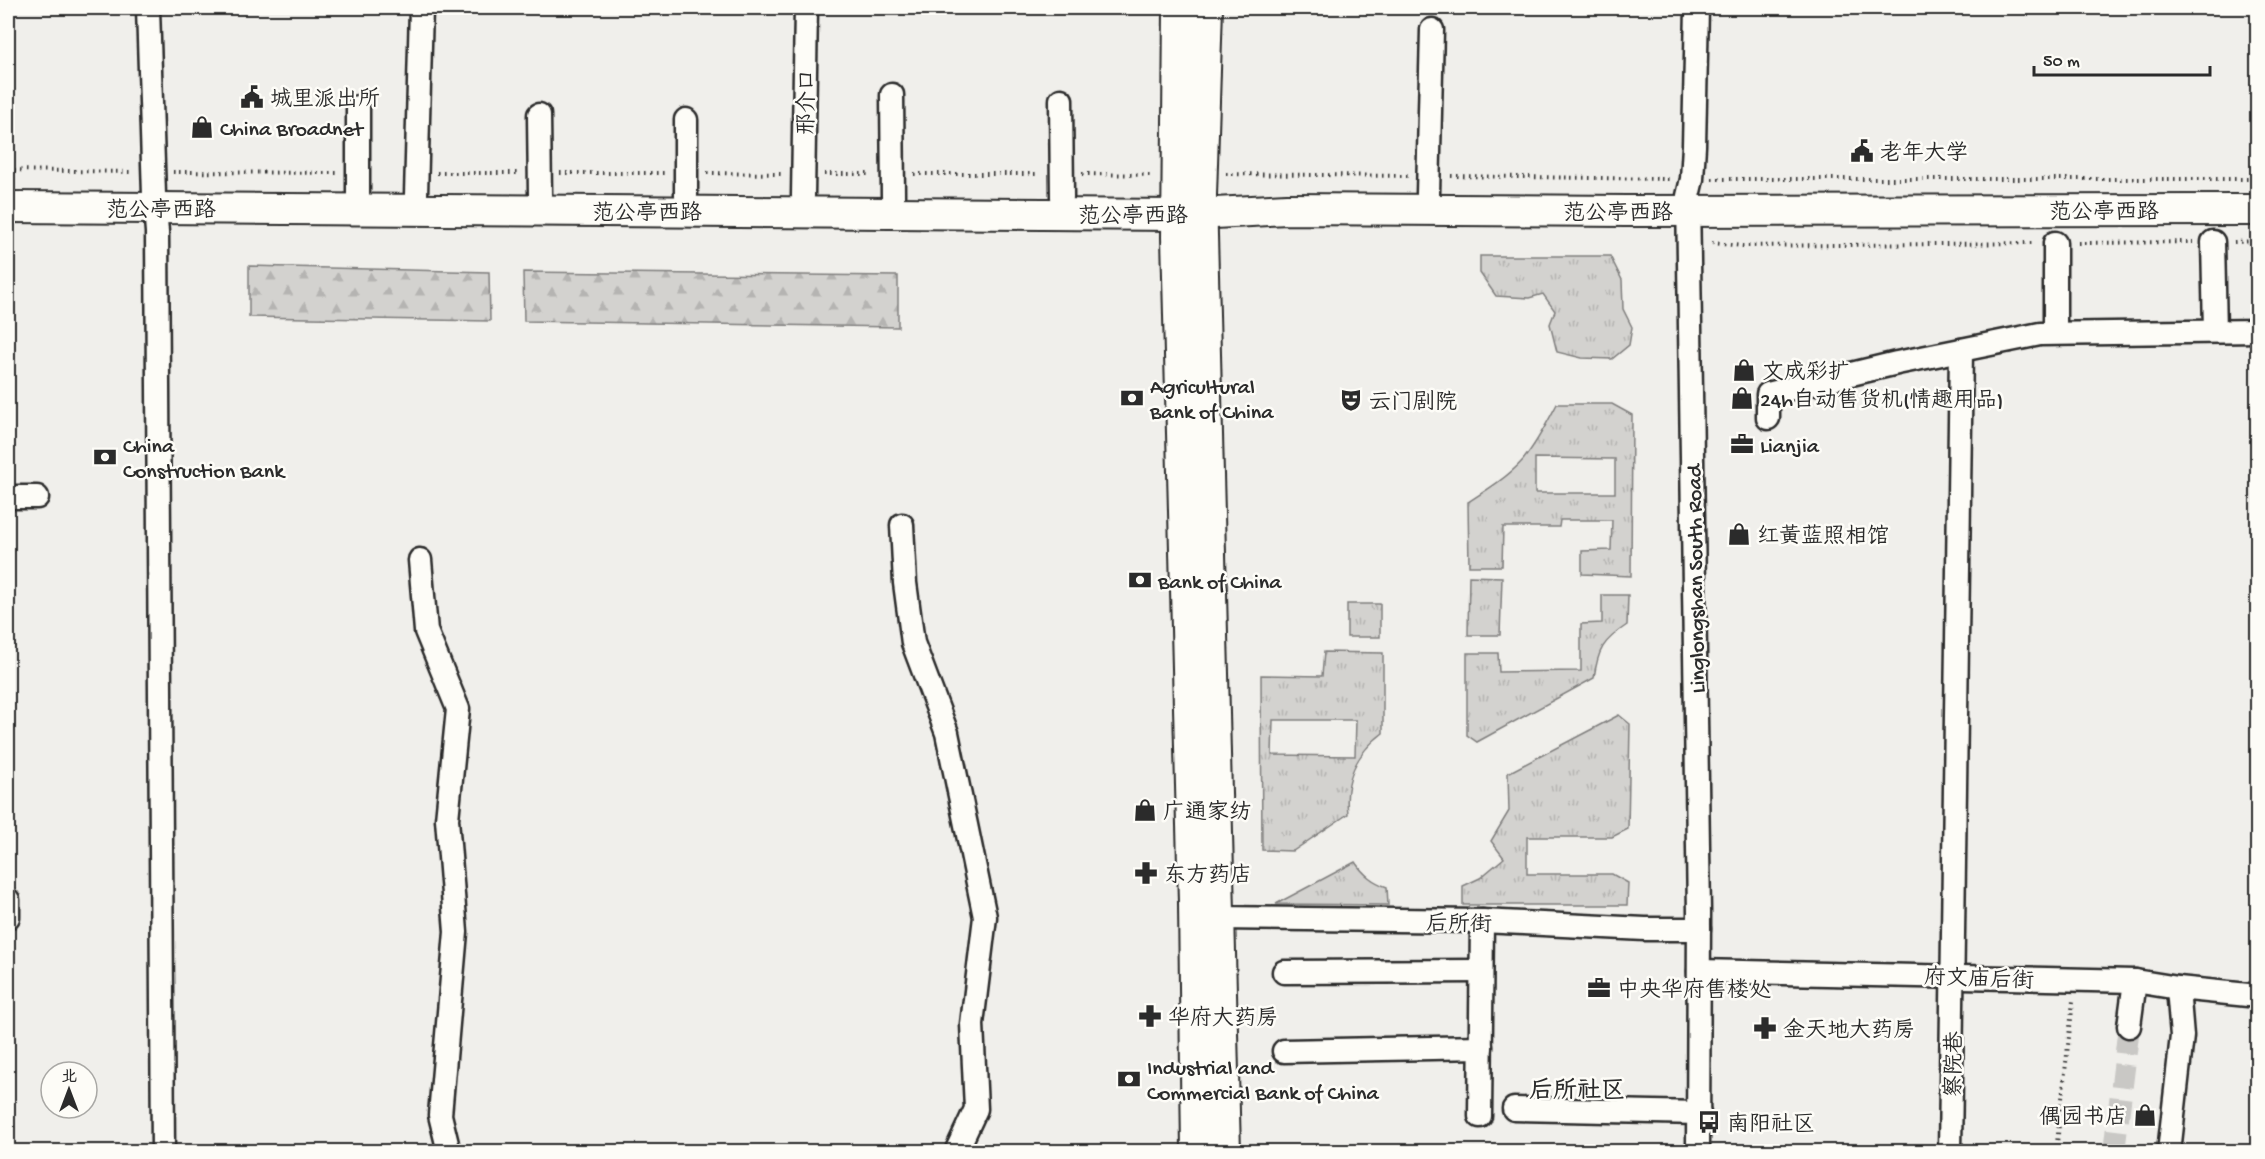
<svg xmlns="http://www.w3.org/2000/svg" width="2265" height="1159" font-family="'Gochi Hand','LXGW WenKai TC',sans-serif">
<defs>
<pattern id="grass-tufts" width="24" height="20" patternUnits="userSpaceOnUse" patternTransform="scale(1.5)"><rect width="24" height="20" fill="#d3d2cf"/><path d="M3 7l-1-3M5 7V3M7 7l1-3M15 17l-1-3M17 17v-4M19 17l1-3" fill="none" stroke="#b5b4b2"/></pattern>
<pattern id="forest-firs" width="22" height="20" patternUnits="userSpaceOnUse" patternTransform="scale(1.5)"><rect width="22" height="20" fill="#d3d2cf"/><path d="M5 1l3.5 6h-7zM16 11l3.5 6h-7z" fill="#b5b4b2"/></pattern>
</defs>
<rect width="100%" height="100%" fill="#f0efeb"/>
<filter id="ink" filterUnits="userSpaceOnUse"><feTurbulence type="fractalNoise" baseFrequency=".0167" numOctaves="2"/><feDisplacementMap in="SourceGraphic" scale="12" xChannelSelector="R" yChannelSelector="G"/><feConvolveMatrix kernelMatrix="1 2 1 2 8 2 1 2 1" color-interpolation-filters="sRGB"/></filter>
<g filter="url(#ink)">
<g fill="url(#grass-tufts)" stroke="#7f7e7d" stroke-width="1.5" fill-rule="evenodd">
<path d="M 1480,256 L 1610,256 L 1622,280 L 1623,309 L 1632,327 L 1629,345 L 1612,359 L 1582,358 L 1557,352 L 1550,324 L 1555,311 L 1543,294 L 1529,298 L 1496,296 L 1480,273 Z"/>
<path d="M 1557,404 L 1612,404 L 1632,415 L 1631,576 L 1582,574 L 1582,551 L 1611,550 L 1612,520 L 1560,520 L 1559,527 L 1503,527 L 1502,566 L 1469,566 L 1468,502 C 1487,490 1508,477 1523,460 C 1537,443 1547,423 1557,404 ZM 1535,458 L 1615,459 L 1615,493 L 1535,493 Z"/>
<path d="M 1469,576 L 1502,577 L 1500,635 L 1468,635 Z"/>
<path d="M 1602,595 L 1628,595 L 1627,625 C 1603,641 1598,649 1594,678 L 1477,742 L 1467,735 L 1467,653 L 1498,653 L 1499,672 L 1581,671 L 1581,624 L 1602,623 Z"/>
<rect x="1347" y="604" width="33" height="33"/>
<path d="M 1324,652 L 1383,653 L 1383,733 C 1355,754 1344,780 1348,814 L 1293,851 L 1262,850 L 1261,675 L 1322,676 ZM 1273,720 L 1356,720 L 1355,756 L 1272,755 Z"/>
<path d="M 1619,715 L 1630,724 L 1628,829 L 1612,837 L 1527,837 L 1527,874 L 1612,874 L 1628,883 L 1627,905 L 1463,905 L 1463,886 L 1480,878 L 1504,858 L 1491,841 L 1509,811 L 1508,773 Z"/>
<path d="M 1355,862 C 1364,875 1373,882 1387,887 L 1388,905 L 1276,904 Z"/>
</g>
<g fill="url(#forest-firs)" stroke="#7f7e7d" stroke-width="1.5">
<path d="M 249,266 L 489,272 L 490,321 L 249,317 Z"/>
<path d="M 523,272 L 898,276 L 898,327 L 524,321 Z"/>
</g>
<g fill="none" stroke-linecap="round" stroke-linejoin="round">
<path stroke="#c9c8c5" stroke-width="22" stroke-dasharray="22 11" stroke-linecap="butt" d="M 2114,1152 L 2129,1026"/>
<g stroke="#2b2b2b" stroke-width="27">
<g id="minor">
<path d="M 148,8 L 154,195 L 157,232 L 163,1152"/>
<path d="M 1697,8 L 1694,146 L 1692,179 L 1688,196 L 1699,913 L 1698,1152"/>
<path d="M 892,95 L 893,196"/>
<path d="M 1061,100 L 1062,197"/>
<path d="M 539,115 L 540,195"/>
<path d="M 686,120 L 686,195"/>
<path d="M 1428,194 L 1432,30"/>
<path d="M 358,195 L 358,107"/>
<path d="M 416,195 L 421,8"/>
<path d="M 803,196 L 806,8"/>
<path d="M 2213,242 L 2215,331"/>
<path d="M 2055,243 L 2055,333"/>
<path d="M 1768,418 L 1768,394 L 1897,363 L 2040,334 L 2258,331"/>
<path d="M 8,497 L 37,497"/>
<path d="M 902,525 L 905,583 L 913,643 L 947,733 L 985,917 L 972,1024 L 976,1109 L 956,1152"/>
<path d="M 420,560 L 426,631 L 458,709 L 447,819 L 456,932 L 440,1115 L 449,1152"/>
<path d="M 8,900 L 8,917"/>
<path d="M 1220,918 L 1482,921 L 1645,929 L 1699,929"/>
<path d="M 1699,971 L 2135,981 L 2178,988 L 2258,996"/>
<path d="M 1284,972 L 1481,971"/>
<path d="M 2129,1026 L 2135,981"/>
<path d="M 1284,1051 L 1481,1047"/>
<path d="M 1514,1109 L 1699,1113"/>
<path d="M 1480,1116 L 1482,921"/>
<path d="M 1950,1152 L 1961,350"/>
<path d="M 2169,1152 L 2182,1036 L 2178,988"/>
</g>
</g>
<g stroke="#2b2b2b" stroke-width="34">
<g id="major">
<path d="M 1179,8 L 1177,237 L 1194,903 L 1197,1152"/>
<path d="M 1207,8 L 1201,195 L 1225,1152"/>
<path d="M 8,207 L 1178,215 L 1287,209 L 1627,211 L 2258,210"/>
</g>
</g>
<g stroke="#2b2b2b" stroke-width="4" stroke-dasharray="1.5 4.5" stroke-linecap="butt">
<path d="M 8,170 L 133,172"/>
<path d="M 173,172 L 337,173"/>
<path d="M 437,173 L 517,173"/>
<path d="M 560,173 L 664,173"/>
<path d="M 707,173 L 781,174"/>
<path d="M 824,174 L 871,174"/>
<path d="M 914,174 L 1039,174"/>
<path d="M 1082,174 L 1153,175"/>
<path d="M 1226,174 L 1408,176"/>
<path d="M 1451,176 L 1669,179"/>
<path d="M 1712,179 L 2258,179"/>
<path d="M 2234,242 L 2258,241"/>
<path d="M 1712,243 L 1743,246 L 2034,243"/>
<path d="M 2078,243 L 2193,242"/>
<path d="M 2056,1152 L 2073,1001"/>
</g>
<use href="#minor" stroke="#fdfcf7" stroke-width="22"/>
<use href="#major" stroke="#fdfcf7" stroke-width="30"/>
</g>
</g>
<defs>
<g id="civic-bare" transform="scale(1.8)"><path d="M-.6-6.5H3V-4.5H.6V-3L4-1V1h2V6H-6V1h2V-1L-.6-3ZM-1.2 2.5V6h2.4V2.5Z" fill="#2b2b2b" stroke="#fdfcf7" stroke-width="2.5" paint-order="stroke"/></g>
<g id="shop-bare" transform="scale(1.8)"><path d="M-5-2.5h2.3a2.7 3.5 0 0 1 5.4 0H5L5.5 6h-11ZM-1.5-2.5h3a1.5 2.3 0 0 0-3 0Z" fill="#2b2b2b" stroke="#fdfcf7" stroke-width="2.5" paint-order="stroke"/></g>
<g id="bank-bare" transform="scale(1.8)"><path d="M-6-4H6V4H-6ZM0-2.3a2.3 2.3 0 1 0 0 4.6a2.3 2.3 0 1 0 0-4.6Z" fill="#2b2b2b" stroke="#fdfcf7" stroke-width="2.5" paint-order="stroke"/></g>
<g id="theatre-bare" transform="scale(1.8)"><path d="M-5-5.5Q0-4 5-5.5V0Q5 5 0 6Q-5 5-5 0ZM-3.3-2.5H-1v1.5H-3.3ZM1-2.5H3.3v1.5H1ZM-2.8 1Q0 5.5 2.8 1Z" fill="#2b2b2b" stroke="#fdfcf7" stroke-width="2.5" paint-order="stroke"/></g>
<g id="office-bare" transform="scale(1.8)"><path d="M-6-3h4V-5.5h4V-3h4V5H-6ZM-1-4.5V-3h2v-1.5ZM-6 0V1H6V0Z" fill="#2b2b2b" stroke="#fdfcf7" stroke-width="2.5" paint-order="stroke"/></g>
<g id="pharmacy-bare" transform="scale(1.8)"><path d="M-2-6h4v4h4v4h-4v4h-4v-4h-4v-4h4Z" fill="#2b2b2b" stroke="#fdfcf7" stroke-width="2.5" paint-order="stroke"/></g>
<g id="bus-bare" transform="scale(1.8)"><path d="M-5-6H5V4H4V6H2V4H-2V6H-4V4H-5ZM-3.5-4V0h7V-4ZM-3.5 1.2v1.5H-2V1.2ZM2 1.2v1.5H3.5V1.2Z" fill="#2b2b2b" stroke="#fdfcf7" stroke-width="2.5" paint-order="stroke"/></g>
</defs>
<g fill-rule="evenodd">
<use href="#civic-bare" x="252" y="97"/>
<use href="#shop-bare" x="202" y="127"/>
<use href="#civic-bare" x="1862" y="151"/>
<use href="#shop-bare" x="1744" y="370"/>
<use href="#bank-bare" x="1132" y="398"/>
<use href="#shop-bare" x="1742" y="398"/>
<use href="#theatre-bare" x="1351" y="400"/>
<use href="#office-bare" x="1742" y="444"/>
<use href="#bank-bare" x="105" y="457"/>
<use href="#shop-bare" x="1739" y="534"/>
<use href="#bank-bare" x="1140" y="580"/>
<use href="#shop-bare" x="1145" y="810"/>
<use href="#pharmacy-bare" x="1146" y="873"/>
<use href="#office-bare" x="1599" y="988"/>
<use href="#pharmacy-bare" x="1150" y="1016"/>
<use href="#pharmacy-bare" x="1765" y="1028"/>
<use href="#bank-bare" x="1129" y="1079"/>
<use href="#shop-bare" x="2145" y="1115"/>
<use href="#bus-bare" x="1709" y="1122"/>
</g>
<g text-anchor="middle" stroke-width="5" stroke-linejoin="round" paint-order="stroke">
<g font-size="22" fill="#2b2b2b" stroke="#fdfcf7" text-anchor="start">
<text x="270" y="105">城里派出所</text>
<text x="220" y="135">China Broadnet</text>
<text x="1880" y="159">老年大学</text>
<text x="1762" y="378">文成彩扩</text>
<text x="1150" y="393">Agricultural<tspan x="1150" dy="25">Bank of China</tspan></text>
<text x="1760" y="406">24h自动售货机(情趣用品)</text>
<text x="1369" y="408">云门剧院</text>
<text x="123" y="452">China<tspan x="123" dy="25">Construction Bank</tspan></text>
<text x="1760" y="452">Lianjia</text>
<text x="1757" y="542">红黄蓝照相馆</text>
<text x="1158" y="588">Bank of China</text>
<text x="1163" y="818">广通家纺</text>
<text x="1164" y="881">东方药店</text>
<text x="1617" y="996">中央华府售楼处</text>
<text x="1168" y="1024">华府大药房</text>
<text x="1783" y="1036">金天地大药房</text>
<text x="1147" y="1074">Industrial and<tspan x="1147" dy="25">Commercial Bank of China</tspan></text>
<text x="2127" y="1123" text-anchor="end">偶园书店</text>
<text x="1727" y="1130">南阳社区</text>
</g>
<g font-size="22" fill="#2b2b2b" stroke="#fdfcf7">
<text transform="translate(805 102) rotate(-89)" y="8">邢介口</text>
<text x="161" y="216">范公亭西路</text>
<text x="2104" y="218">范公亭西路</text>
<text x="647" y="219">范公亭西路</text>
<text x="1618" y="219">范公亭西路</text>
<text x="1133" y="222">范公亭西路</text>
<text transform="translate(1694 579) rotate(-91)" y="8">Linglongshan South Road</text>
<text transform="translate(1459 922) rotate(1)" y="8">后所街</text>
<text transform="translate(1979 977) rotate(2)" y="8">府文庙后街</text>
<text transform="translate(1952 1064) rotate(-89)" y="8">察院巷</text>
</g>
<g font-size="24" font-weight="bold" fill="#2b2b2b" stroke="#fdfcf7">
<text x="1577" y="1097">后所社区</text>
</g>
</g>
<rect width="2265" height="1159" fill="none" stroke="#fdfcf7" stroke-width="30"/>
<rect x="15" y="15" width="2235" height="1129" fill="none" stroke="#2b2b2b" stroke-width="2" filter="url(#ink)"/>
<g transform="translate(69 1090)"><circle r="28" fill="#fdfcf7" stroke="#a9a8a5" stroke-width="1.5"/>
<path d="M0-4.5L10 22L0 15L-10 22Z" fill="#2b2b2b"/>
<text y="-9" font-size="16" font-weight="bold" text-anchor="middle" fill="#2b2b2b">北</text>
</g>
<path d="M2034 66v9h176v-9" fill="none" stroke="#2b2b2b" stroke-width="3"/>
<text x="2043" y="66" font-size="18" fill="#2b2b2b" stroke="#fdfcf7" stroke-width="4.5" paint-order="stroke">50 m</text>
</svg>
